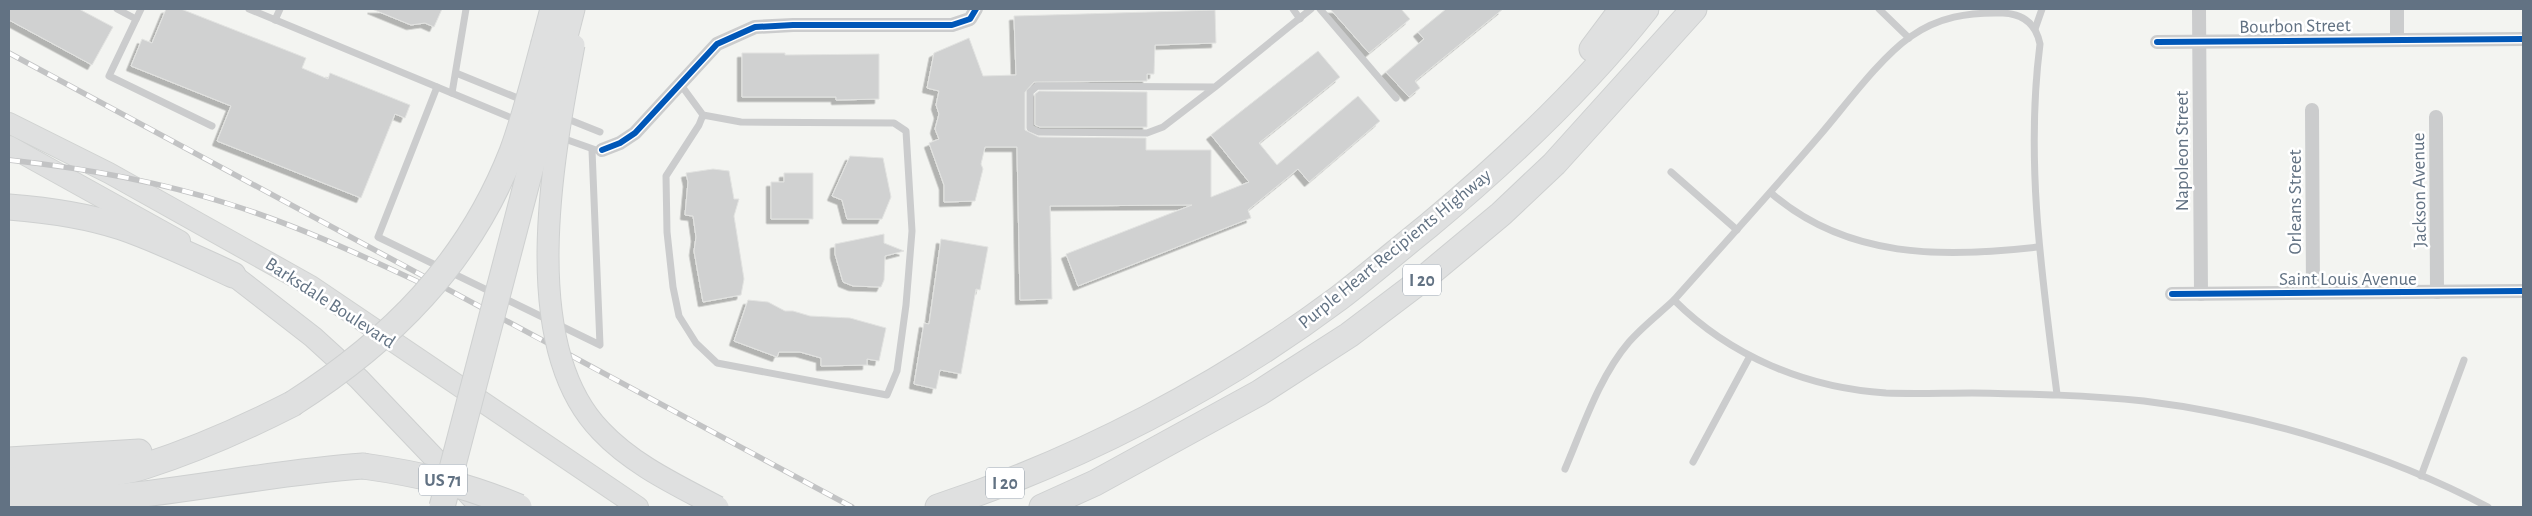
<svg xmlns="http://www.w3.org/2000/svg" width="2532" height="516" font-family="'Alegreya Sans',sans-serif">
<defs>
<filter id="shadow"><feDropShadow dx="-4.5" dy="4.5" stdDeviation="0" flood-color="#0004"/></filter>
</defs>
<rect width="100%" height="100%" fill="#f3f4f1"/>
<g fill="#d0d1d1" stroke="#e2e3e1" filter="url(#shadow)">
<path d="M 9,9 L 79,9 L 113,27 L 92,65 L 9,20 Z"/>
<path d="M 166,9 L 181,9 L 306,58 L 302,68 L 328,79 L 330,73 L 410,105 L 405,118 L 395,114 L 361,198 L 217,141 L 231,106 L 131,66 L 142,39 L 152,43 Z"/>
<path d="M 372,9 L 442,9 L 434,27 L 425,23 L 411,25 Z"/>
<path d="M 1330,9 L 1401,9 L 1410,19 L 1369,53 Z"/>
<path d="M 1446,9 L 1503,9 L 1415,81 L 1420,88 L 1409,97 L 1386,72 L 1424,39 L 1418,32 Z"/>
<path d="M 1215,10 L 1216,43 L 1155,45 L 1154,74 L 1147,74 L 1147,81 L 1034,82 L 1025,92 L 1025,130 L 1039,137 L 1146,138 L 1146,150 L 1211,150 L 1211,197 L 1249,182 L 1211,135 L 1318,51 L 1340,77 L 1259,143 L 1277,165 L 1358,96 L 1380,121 L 1309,182 L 1298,169 L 1248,210 L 1251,218 L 1078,286 L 1066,254 L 1192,205 L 1050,206 L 1052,299 L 1020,300 L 1017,147 L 985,147 L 981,164 L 983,169 L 975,201 L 944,202 L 944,185 L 929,143 L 939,139 L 935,129 L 939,114 L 936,105 L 939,91 L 927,88 L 934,53 L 969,38 L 983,76 L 1016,75 L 1014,16 Z"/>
<path d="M 742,53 L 785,53 L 785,55 L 879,54 L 879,99 L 836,100 L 836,97 L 742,97 Z"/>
<path d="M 1039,91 L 1147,92 L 1147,127 L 1040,127 L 1035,125 L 1035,94 Z"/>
<path d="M 850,156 L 883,158 L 891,197 L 882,219 L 847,219 L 842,200 L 832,196 Z"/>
<path d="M 713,169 L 729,171 L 734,199 L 739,199 L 734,216 L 744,279 L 741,295 L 703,302 L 694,251 L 696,237 L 693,216 L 685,215 L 688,182 L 686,173 Z"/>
<path d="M 784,173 L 813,173 L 813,219 L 771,219 L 771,182 L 784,182 Z"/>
<path d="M 884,234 L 884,243 L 904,251 L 885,256 L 884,280 L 881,287 L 853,286 L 843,282 L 835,254 L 835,244 Z"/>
<path d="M 941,239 L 988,247 L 980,290 L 976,289 L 961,374 L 940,370 L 936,389 L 914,384 L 924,323 L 929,324 Z"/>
<path d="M 748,300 L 768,302 L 785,311 L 793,311 L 810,316 L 850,318 L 886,328 L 879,361 L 867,359 L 867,365 L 821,366 L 821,358 L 800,352 L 779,352 L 777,357 L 734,341 Z"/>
</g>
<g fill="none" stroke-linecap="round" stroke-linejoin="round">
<g stroke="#d0d2d1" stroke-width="22">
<g id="secondary">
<path d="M 9,123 L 109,173 L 311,286 L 638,507"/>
<path d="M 9,146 L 180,241"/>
</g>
</g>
<g stroke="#ced0d0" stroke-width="23">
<path id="primary" d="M 233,275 L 313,337 L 359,379 L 481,507"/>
</g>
<g stroke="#ced0d0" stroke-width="27">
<g id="motorway">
<path d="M 544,43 L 553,9"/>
<path d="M 1592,49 L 1622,9"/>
<path d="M 561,52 L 572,9"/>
<path d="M 9,207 C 47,210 85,215 121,227 C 159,240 196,258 233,275"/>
<path d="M 9,460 L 139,452"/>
<path d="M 9,480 C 45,480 111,477 145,466 C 195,450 245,428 292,404"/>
<path d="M 9,501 C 130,506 244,474 363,466"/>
<path d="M 938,507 C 1078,461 1220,387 1339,298 C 1369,275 1398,250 1428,226 C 1506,161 1583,89 1646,9"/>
<path d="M 1042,507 L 1095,483 L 1259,393 L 1349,335 L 1423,279 L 1501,214 L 1554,164 L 1694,9"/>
</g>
</g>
<g stroke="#cbcccd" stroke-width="7">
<path d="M 117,9 L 136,19"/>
<path d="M 141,9 L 109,76 L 212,126"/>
<path d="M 249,9 L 519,121"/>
<path d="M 1293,9 L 1300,19"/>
<path d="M 1320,9 L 1396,98"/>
<path d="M 1879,9 L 1909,38"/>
<path d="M 275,20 L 280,9"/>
<path d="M 2035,29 L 2042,9"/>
<path d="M 456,73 L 525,101"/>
<path d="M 681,85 L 703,115 L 699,125 L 666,176 L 667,232 L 673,287 L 679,316 L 696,343 L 717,363 L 887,395 L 897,371 L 906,305 L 912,231 L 906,131 L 894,123 L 741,122 L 703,115"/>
<path d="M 437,87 L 378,237 L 600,345 L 592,150"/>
<path d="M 1215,87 L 1163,127 L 1147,133 L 1039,132 L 1030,128 L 1030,92 L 1037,86 L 1215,87 L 1311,9"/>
<path d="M 452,93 L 466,9"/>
<path d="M 565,118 L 600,132"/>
<path d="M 562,138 L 596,150"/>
<path d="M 1671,172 L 1737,230"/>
<path d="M 1771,193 C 1847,259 1943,258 2038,247"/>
<path d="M 1674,300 C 1723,245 1772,191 1820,135 C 1845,106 1879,59 1910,37 C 1938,17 1968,12 2003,13 C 2023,14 2036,24 2040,44 C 2025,161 2042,277 2057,394"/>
<path d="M 1693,462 L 1750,356"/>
<path d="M 1565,469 C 1583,427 1599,377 1629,342 C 1642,327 1659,314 1674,300 C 1730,356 1806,388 1886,393 C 1914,394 1943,393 1972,393 C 2030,394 2087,395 2144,401 C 2259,415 2386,453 2488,507"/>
<path d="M 2421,476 L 2464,360"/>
</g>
<g stroke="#cbcccd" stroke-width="14">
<path d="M 2199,9 L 2201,294"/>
<path d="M 2397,9 L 2397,39"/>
<path d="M 2157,42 L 2523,39"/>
<path d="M 2312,110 L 2313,292"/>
<path d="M 2436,117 L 2437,292"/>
<path d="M 602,150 L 620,143 L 635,133 L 717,44 L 755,27 L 793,25 L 952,25 L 970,19 L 976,9"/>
<path d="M 2172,294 L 2523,291"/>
</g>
<use href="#secondary" stroke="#dfe0e0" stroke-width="20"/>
<use href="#primary" stroke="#dfe0e0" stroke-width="21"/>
<use href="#motorway" stroke="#dfe0e0" stroke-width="25"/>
<g stroke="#c2c3c4" stroke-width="5.5">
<g id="rail">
<path d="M 9,53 L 852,507"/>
<path d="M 9,160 C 83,168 157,181 229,204 C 296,225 361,255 425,285"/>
</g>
</g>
<use href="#rail" stroke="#fff" stroke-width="4" stroke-dasharray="11" stroke-linecap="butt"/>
<g stroke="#ced0d0" stroke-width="23" stroke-linecap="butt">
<path id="primary-bridge" d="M 574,45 C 554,152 516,344 601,431 C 633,465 677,485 718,507"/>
</g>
<g stroke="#ced0d0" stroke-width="27" stroke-linecap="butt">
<g id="motorway-bridge">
<path d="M 292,404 C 392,340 468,264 512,152 C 525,117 534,79 544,43"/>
<path d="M 363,466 C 420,474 467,485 519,507"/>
<path d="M 442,507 L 561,52"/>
</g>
</g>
<use href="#primary-bridge" stroke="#dfe0e0" stroke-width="21"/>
<use href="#motorway-bridge" stroke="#dfe0e0" stroke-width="25"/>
<g stroke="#fff" stroke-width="9">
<g id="cycleway">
<path d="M 2157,42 L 2523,39"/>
<path d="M 602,150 L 620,143 L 635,133 L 717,44 L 755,27 L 793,25 L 952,25 L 970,19 L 976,9"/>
<path d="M 2172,294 L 2523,291"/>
</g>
</g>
<use href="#cycleway" stroke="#0057b8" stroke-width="6"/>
</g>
<g text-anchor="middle" stroke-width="5" stroke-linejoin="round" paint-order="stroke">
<g fill="#fff" stroke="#919ca8" stroke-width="1">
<rect x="1403" y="264.5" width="38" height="31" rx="4"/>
<rect x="419" y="464.5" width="48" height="31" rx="4"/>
<rect x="986" y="467.5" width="38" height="31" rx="4"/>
</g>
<g font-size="18" font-weight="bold" fill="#627283">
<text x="1422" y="286">I 20</text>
<text x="443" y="486">US 71</text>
<text x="1005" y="489">I 20</text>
</g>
<g font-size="19" fill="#627283" stroke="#fff">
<text transform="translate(2295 25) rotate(-1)" y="7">Bourbon Street</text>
<text transform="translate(2181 151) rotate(-90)" y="7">Napoleon Street</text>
<text transform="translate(2418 190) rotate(-91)" y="7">Jackson Avenue</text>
<text transform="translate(2294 202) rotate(-90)" y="7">Orleans Street</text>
<text transform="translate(1394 248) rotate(-39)" y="7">Purple Heart Recipients Highway</text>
<text x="2348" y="285">Saint Louis Avenue</text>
<text transform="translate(331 302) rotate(33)" y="7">Barksdale Boulevard</text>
</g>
</g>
<rect width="2532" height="516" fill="none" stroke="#627283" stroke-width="20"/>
</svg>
